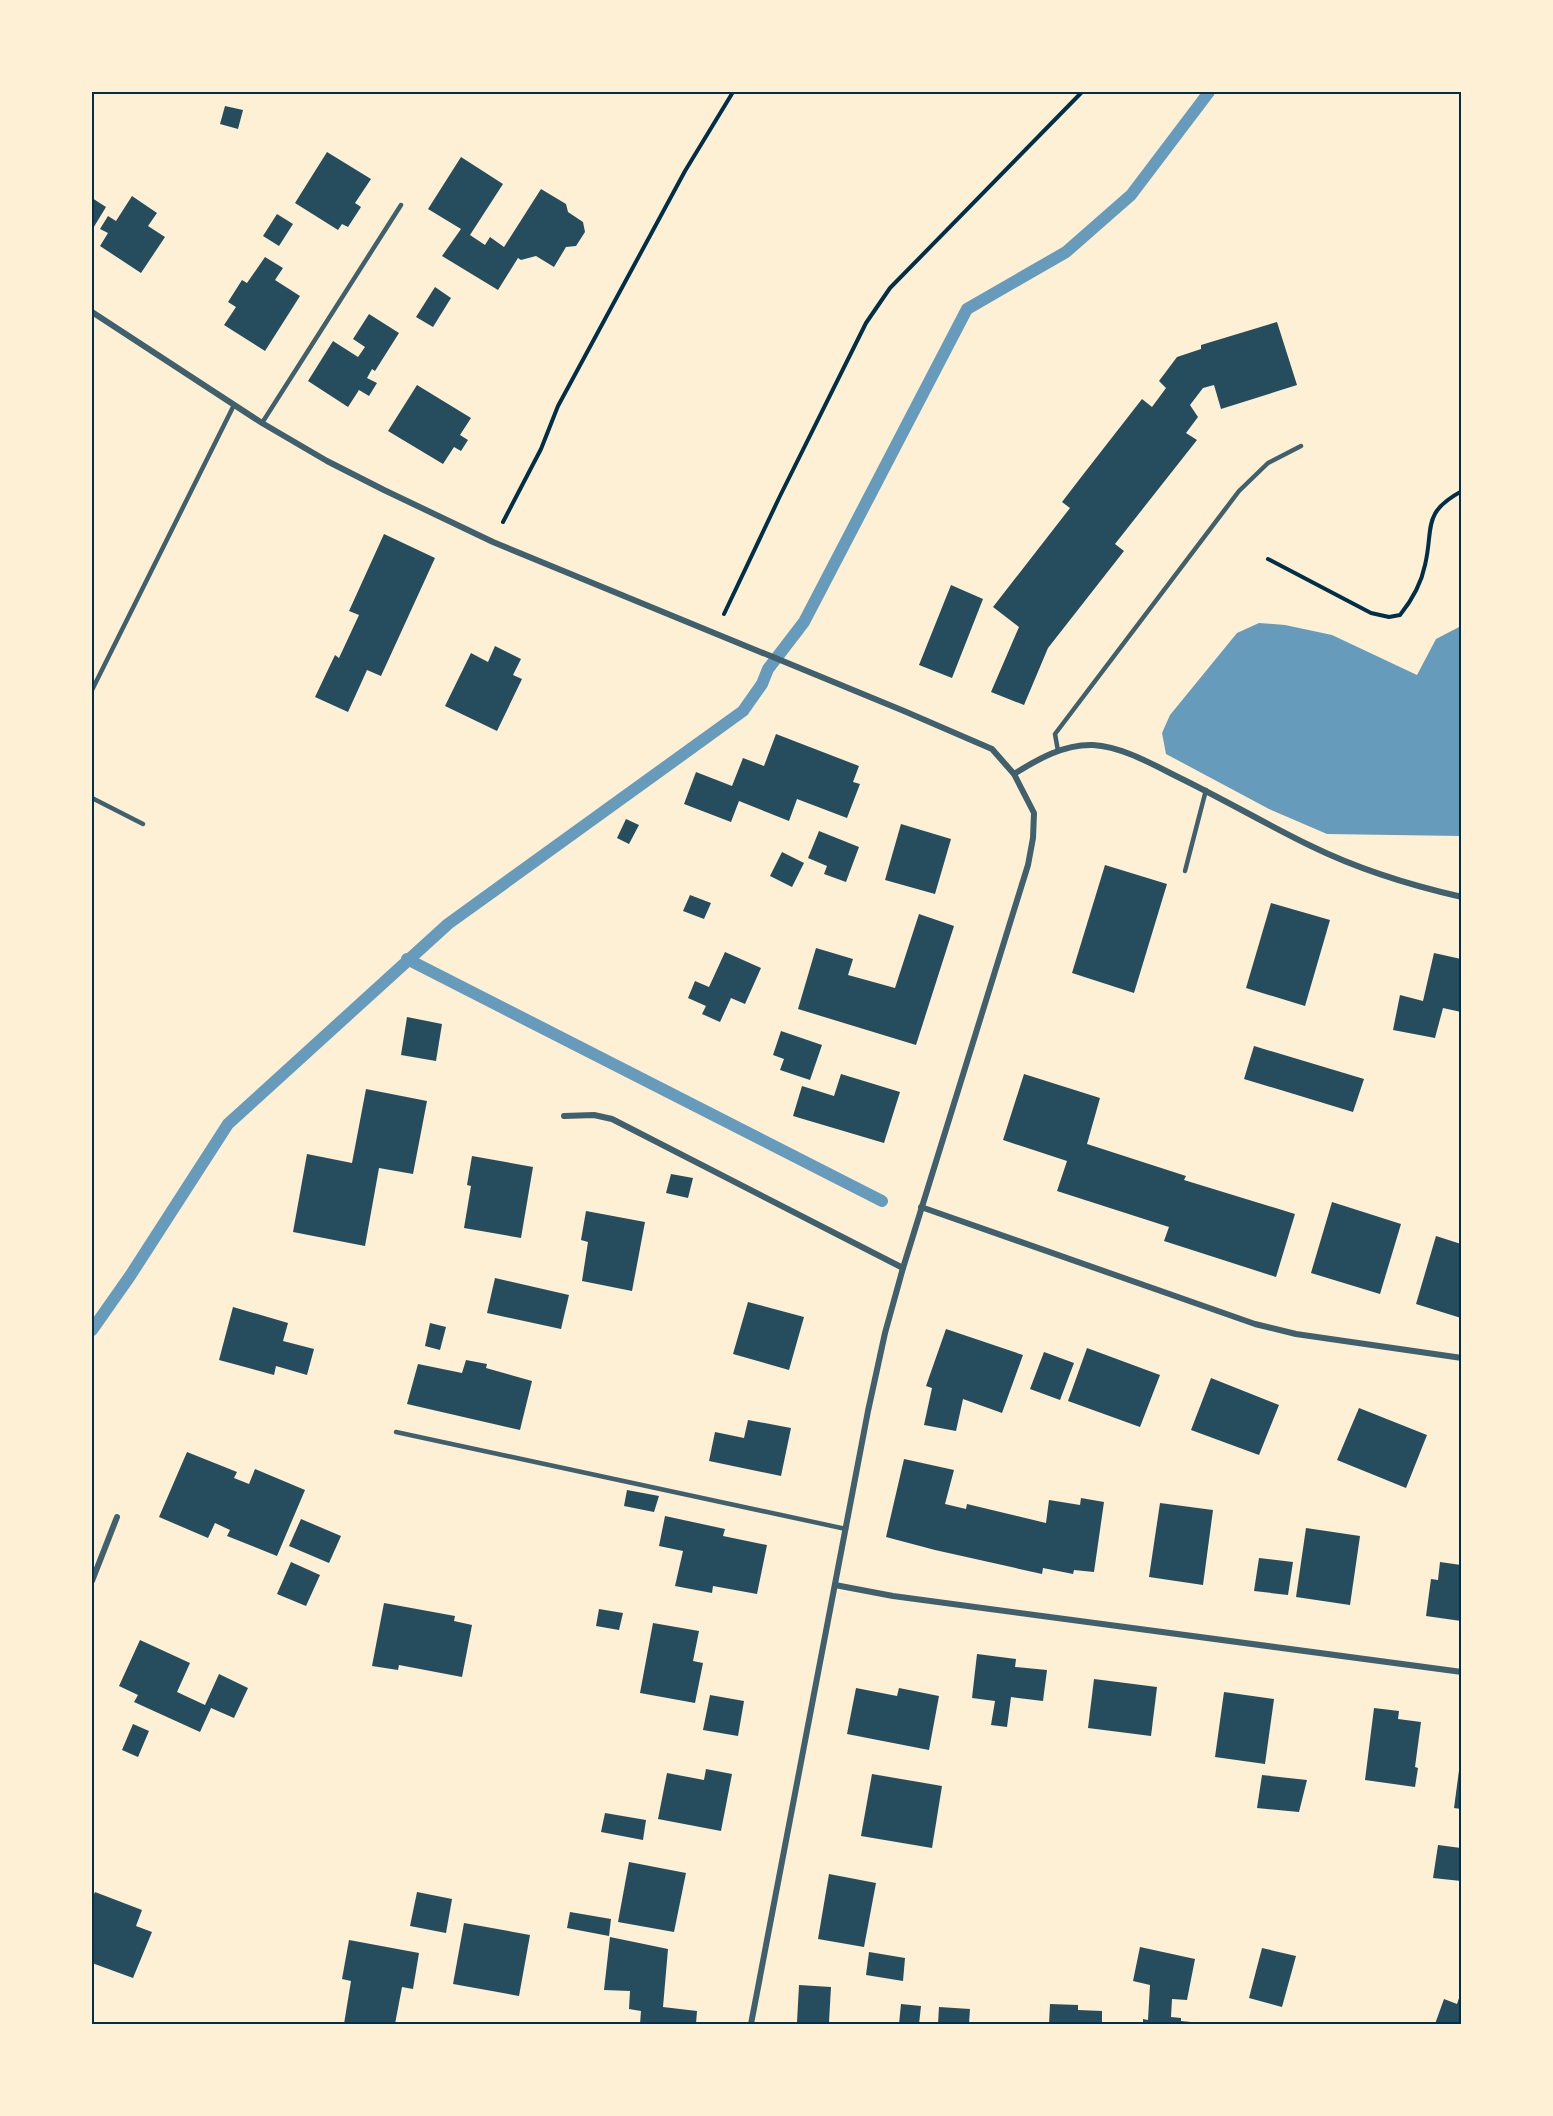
<svg xmlns="http://www.w3.org/2000/svg" width="1553" height="2116" font-family="'Titillium Web',sans-serif">
<rect width="100%" height="100%" fill="#fdf0d5"/>
<path fill="#669bbc" d="M 1259,623 L 1285,625 L 1332,635 L 1417,675 L 1436,639 L 1461,626 L 1461,836 L 1327,834 L 1269,809 L 1166,754 L 1162,733 L 1170,715 L 1237,633 Z"/>
<g fill="none" stroke-linecap="round" stroke-linejoin="round">
<g stroke="#669bbc" stroke-width="12">
<path d="M 407,959 L 882,1201"/>
<path d="M 92,1330 L 130,1276 L 228,1124 L 448,924 L 743,711 L 762,684 L 768,669 L 804,622 L 967,309 L 1066,252 L 1131,195 L 1209,92"/>
</g>
</g>
<g fill="#264d5e">
<path d="M 225,106 L 243,110 L 238,129 L 220,124 Z"/>
<path d="M 327,152 L 371,179 L 355,203 L 361,207 L 348,227 L 342,224 L 338,230 L 295,203 Z"/>
<path d="M 461,157 L 503,184 L 470,235 L 485,245 L 490,237 L 504,247 L 541,189 L 566,204 L 568,212 L 583,222 L 585,232 L 576,246 L 566,247 L 554,267 L 536,256 L 521,260 L 518,258 L 498,290 L 442,256 L 461,229 L 428,209 Z"/>
<path d="M 132,196 L 157,213 L 148,226 L 165,237 L 141,273 L 100,246 L 108,233 L 100,229 L 108,216 L 116,221 Z"/>
<path d="M 92,198 L 106,207 L 92,230 Z"/>
<path d="M 277,214 L 293,224 L 279,246 L 263,236 Z"/>
<path d="M 265,257 L 283,268 L 275,280 L 300,296 L 265,351 L 224,325 L 236,307 L 228,302 L 242,280 L 247,283 Z"/>
<path d="M 435,287 L 451,298 L 433,327 L 416,317 Z"/>
<path d="M 369,314 L 399,333 L 375,371 L 372,369 L 367,378 L 377,383 L 369,396 L 359,390 L 348,407 L 308,381 L 333,341 L 358,357 L 365,347 L 353,339 Z"/>
<path d="M 1277,322 L 1297,385 L 1221,409 L 1214,385 L 1203,388 L 1190,405 L 1198,417 L 1186,433 L 1197,440 L 1115,544 L 1124,551 L 1048,648 L 1024,705 L 991,692 L 1019,627 L 993,607 L 1070,508 L 1062,502 L 1082,476 L 1142,399 L 1152,407 L 1166,388 L 1159,381 L 1177,357 L 1201,349 L 1201,345 Z"/>
<path d="M 417,385 L 471,418 L 460,435 L 468,440 L 461,451 L 454,447 L 443,464 L 388,431 Z"/>
<path d="M 384,534 L 435,558 L 381,676 L 367,670 L 348,712 L 315,697 L 335,655 L 339,658 L 359,615 L 349,611 Z"/>
<path d="M 951,585 L 983,599 L 952,678 L 919,665 Z"/>
<path d="M 495,646 L 521,659 L 513,675 L 522,679 L 497,731 L 445,706 L 471,653 L 488,662 Z"/>
<path d="M 776,734 L 859,766 L 853,782 L 860,784 L 847,818 L 797,799 L 789,821 L 739,801 L 731,822 L 684,804 L 696,772 L 732,786 L 743,758 L 764,766 Z"/>
<path d="M 626,819 L 639,825 L 629,844 L 617,838 Z"/>
<path d="M 901,824 L 951,839 L 935,894 L 885,880 Z"/>
<path d="M 819,831 L 859,847 L 846,882 L 824,874 L 827,866 L 808,858 Z"/>
<path d="M 782,852 L 804,863 L 792,887 L 770,876 Z"/>
<path d="M 1105,865 L 1167,884 L 1134,993 L 1072,973 Z"/>
<path d="M 690,895 L 711,903 L 704,919 L 683,911 Z"/>
<path d="M 1271,903 L 1330,920 L 1305,1006 L 1246,988 Z"/>
<path d="M 919,914 L 954,926 L 916,1045 L 798,1009 L 816,948 L 853,959 L 848,975 L 895,988 Z"/>
<path d="M 725,952 L 761,968 L 745,1004 L 731,998 L 720,1022 L 702,1014 L 706,1006 L 688,998 L 695,981 L 709,987 Z"/>
<path d="M 1434,953 L 1461,959 L 1461,1012 L 1443,1008 L 1435,1038 L 1393,1030 L 1400,995 L 1423,1001 Z"/>
<path d="M 407,1017 L 442,1024 L 436,1061 L 401,1055 Z"/>
<path d="M 781,1031 L 822,1045 L 810,1080 L 780,1070 L 784,1059 L 773,1055 Z"/>
<path d="M 1254,1046 L 1364,1079 L 1353,1112 L 1244,1079 Z"/>
<path d="M 841,1074 L 900,1092 L 884,1143 L 793,1116 L 802,1086 L 834,1096 Z"/>
<path d="M 1024,1074 L 1100,1098 L 1087,1144 L 1186,1176 L 1184,1180 L 1295,1214 L 1276,1277 L 1164,1241 L 1169,1227 L 1057,1191 L 1067,1161 L 1003,1140 Z"/>
<path d="M 366,1089 L 427,1101 L 413,1174 L 379,1168 L 365,1246 L 293,1232 L 307,1154 L 352,1163 Z"/>
<path d="M 472,1156 L 533,1167 L 521,1238 L 464,1228 L 471,1186 L 467,1185 Z"/>
<path d="M 671,1174 L 693,1178 L 688,1198 L 666,1193 Z"/>
<path d="M 1332,1202 L 1401,1224 L 1380,1294 L 1311,1273 Z"/>
<path d="M 586,1211 L 645,1222 L 632,1291 L 582,1281 L 588,1242 L 581,1240 Z"/>
<path d="M 1436,1236 L 1461,1244 L 1461,1318 L 1416,1304 Z"/>
<path d="M 495,1278 L 569,1295 L 561,1329 L 487,1313 Z"/>
<path d="M 748,1302 L 804,1317 L 789,1370 L 733,1354 Z"/>
<path d="M 233,1307 L 288,1323 L 283,1341 L 314,1349 L 307,1375 L 276,1366 L 274,1375 L 219,1360 Z"/>
<path d="M 430,1323 L 446,1327 L 440,1350 L 425,1346 Z"/>
<path d="M 946,1329 L 1023,1355 L 1002,1413 L 963,1399 L 956,1431 L 924,1425 L 932,1388 L 926,1386 Z"/>
<path d="M 1087,1348 L 1160,1375 L 1140,1427 L 1068,1401 Z"/>
<path d="M 1044,1352 L 1074,1363 L 1060,1400 L 1030,1389 Z"/>
<path d="M 466,1360 L 487,1364 L 486,1368 L 532,1381 L 520,1430 L 407,1404 L 418,1364 L 462,1373 Z"/>
<path d="M 1211,1378 L 1279,1405 L 1259,1455 L 1191,1430 Z"/>
<path d="M 1359,1408 L 1427,1435 L 1406,1488 L 1337,1460 Z"/>
<path d="M 748,1420 L 791,1428 L 781,1476 L 709,1461 L 715,1432 L 744,1438 Z"/>
<path d="M 187,1452 L 237,1472 L 234,1478 L 249,1484 L 255,1469 L 305,1490 L 277,1556 L 227,1536 L 230,1530 L 215,1523 L 208,1538 L 159,1517 Z"/>
<path d="M 904,1459 L 954,1470 L 945,1504 L 966,1509 L 967,1504 L 1046,1523 L 1049,1500 L 1080,1505 L 1081,1498 L 1104,1502 L 1094,1572 L 1074,1570 L 1073,1574 L 1043,1568 L 1042,1574 L 935,1550 L 886,1537 Z"/>
<path d="M 627,1490 L 659,1496 L 654,1512 L 624,1506 Z"/>
<path d="M 1160,1503 L 1213,1510 L 1203,1585 L 1149,1577 Z"/>
<path d="M 665,1516 L 725,1529 L 723,1536 L 767,1545 L 757,1594 L 713,1586 L 712,1593 L 675,1586 L 683,1551 L 659,1546 Z"/>
<path d="M 301,1519 L 341,1536 L 329,1563 L 289,1546 Z"/>
<path d="M 1306,1528 L 1360,1536 L 1350,1605 L 1296,1597 Z"/>
<path d="M 1259,1558 L 1293,1562 L 1288,1595 L 1254,1591 Z"/>
<path d="M 291,1562 L 320,1575 L 306,1606 L 277,1594 Z"/>
<path d="M 1440,1562 L 1461,1565 L 1461,1621 L 1426,1616 L 1431,1579 L 1438,1580 Z"/>
<path d="M 384,1603 L 455,1616 L 454,1621 L 472,1625 L 462,1677 L 399,1665 L 398,1670 L 372,1666 Z"/>
<path d="M 599,1609 L 623,1613 L 619,1630 L 596,1626 Z"/>
<path d="M 653,1623 L 699,1631 L 693,1661 L 703,1663 L 695,1703 L 640,1693 Z"/>
<path d="M 140,1640 L 190,1663 L 177,1692 L 205,1705 L 219,1674 L 248,1688 L 234,1718 L 211,1708 L 200,1732 L 134,1702 L 138,1695 L 119,1686 Z"/>
<path d="M 977,1654 L 1016,1659 L 1015,1667 L 1047,1670 L 1043,1701 L 1011,1697 L 1007,1727 L 991,1725 L 995,1701 L 972,1698 Z"/>
<path d="M 1094,1679 L 1157,1687 L 1151,1736 L 1088,1728 Z"/>
<path d="M 856,1688 L 897,1696 L 899,1688 L 939,1696 L 929,1750 L 847,1734 Z"/>
<path d="M 1224,1692 L 1274,1699 L 1265,1764 L 1215,1757 Z"/>
<path d="M 710,1695 L 744,1701 L 738,1736 L 703,1730 Z"/>
<path d="M 1374,1708 L 1399,1711 L 1398,1719 L 1421,1722 L 1415,1767 L 1418,1768 L 1415,1787 L 1365,1780 Z"/>
<path d="M 133,1724 L 149,1731 L 138,1757 L 122,1750 Z"/>
<path d="M 1460,1763 L 1461,1763 L 1461,1809 L 1454,1808 Z"/>
<path d="M 706,1769 L 732,1774 L 721,1831 L 658,1819 L 667,1773 L 704,1780 Z"/>
<path d="M 872,1774 L 942,1786 L 932,1848 L 861,1836 Z"/>
<path d="M 1262,1775 L 1307,1780 L 1299,1812 L 1257,1808 Z"/>
<path d="M 605,1813 L 646,1820 L 643,1840 L 601,1832 Z"/>
<path d="M 1438,1845 L 1461,1848 L 1461,1881 L 1433,1878 Z"/>
<path d="M 629,1862 L 686,1873 L 674,1932 L 618,1922 Z"/>
<path d="M 829,1874 L 876,1883 L 864,1947 L 818,1939 Z"/>
<path d="M 95,1892 L 142,1910 L 136,1926 L 152,1932 L 133,1978 L 92,1963 L 92,1899 Z"/>
<path d="M 417,1892 L 452,1899 L 446,1933 L 410,1926 Z"/>
<path d="M 570,1912 L 611,1919 L 609,1936 L 567,1928 Z"/>
<path d="M 464,1923 L 530,1935 L 519,1996 L 453,1984 Z"/>
<path d="M 610,1937 L 668,1949 L 663,2007 L 697,2011 L 696,2024 L 640,2024 L 641,2011 L 629,2009 L 630,1991 L 604,1990 Z"/>
<path d="M 349,1940 L 419,1953 L 413,1989 L 402,1987 L 395,2024 L 344,2024 L 351,1981 L 342,1979 Z"/>
<path d="M 1140,1947 L 1195,1959 L 1187,2000 L 1172,1999 L 1171,2017 L 1181,2018 L 1181,2021 L 1201,2023 L 1201,2024 L 1143,2024 L 1143,2019 L 1148,2020 L 1150,1985 L 1133,1981 Z"/>
<path d="M 1262,1948 L 1296,1956 L 1282,2007 L 1249,1998 Z"/>
<path d="M 869,1952 L 905,1958 L 903,1981 L 866,1975 Z"/>
<path d="M 799,1985 L 831,1987 L 829,2022 L 845,2023 L 845,2024 L 805,2024 L 805,2023 L 797,2022 Z"/>
<path d="M 1461,1992 L 1461,2024 L 1435,2024 L 1444,1999 L 1457,2004 Z"/>
<path d="M 901,2004 L 921,2006 L 919,2024 L 899,2024 Z"/>
<path d="M 1050,2004 L 1078,2005 L 1078,2010 L 1102,2011 L 1102,2024 L 1049,2024 Z"/>
<path d="M 939,2007 L 970,2009 L 969,2024 L 938,2024 Z"/>
</g>
<g fill="none" stroke-linecap="round" stroke-linejoin="round">
<g stroke="#003049" stroke-width="4">
<path d="M 503,522 L 541,449 L 558,406 L 685,171 L 733,92"/>
<path d="M 1268,559 L 1371,613 L 1389,617 L 1400,615 C 1412,600 1421,585 1425,565 C 1434,528 1421,513 1462,491"/>
<path d="M 724,614 L 780,496 L 866,323 L 890,288 L 1082,92"/>
</g>
<g stroke="#3f606c" stroke-width="4.5">
<path d="M 262,423 L 401,205"/>
<path d="M 92,690 L 234,405"/>
<path d="M 1058,751 L 1055,734 L 1239,491 L 1268,463 L 1301,446"/>
<path d="M 92,798 L 143,824"/>
<path d="M 1185,871 L 1206,790"/>
<path d="M 396,1432 L 846,1529"/>
</g>
<g stroke="#3f606c" stroke-width="6">
<path d="M 92,312 L 262,423 L 327,461 L 384,490 L 493,542 L 904,711 L 992,749 L 1014,774 L 1034,813 L 1033,838 L 1028,865 L 903,1268 L 885,1333 L 868,1411 L 751,2024"/>
<path d="M 1014,774 C 1038,759 1064,744 1093,745 C 1123,747 1152,764 1178,777 C 1223,799 1266,824 1311,846 C 1360,870 1409,885 1462,897"/>
<path d="M 564,1116 L 594,1115 L 612,1119 L 903,1268"/>
<path d="M 921,1207 L 1255,1324 L 1296,1334 L 1462,1358"/>
<path d="M 92,1581 L 117,1517"/>
<path d="M 835,1585 L 893,1596 L 1462,1672"/>
</g>
</g>
<rect width="1553" height="2116" fill="none" stroke="#fdf0d5" stroke-width="186"/>
<rect x="93" y="93" width="1367" height="1930" fill="none" stroke="#003049" stroke-width="2"/>
</svg>
